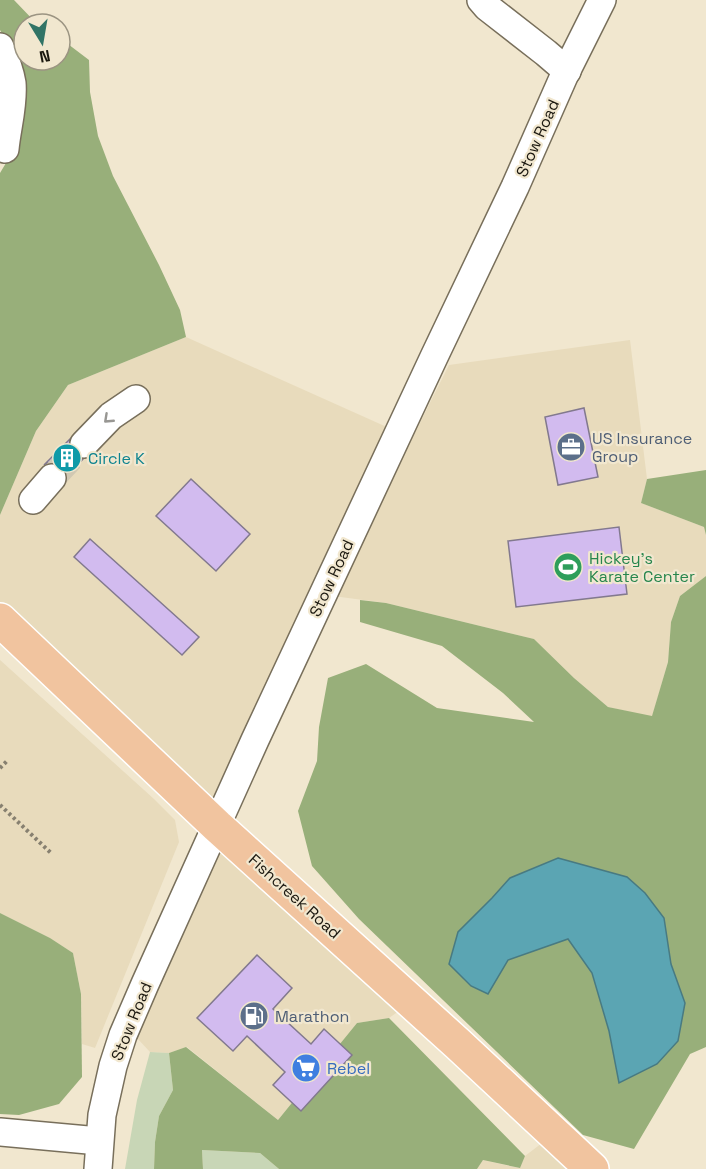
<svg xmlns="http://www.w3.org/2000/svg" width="706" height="1169" font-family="'Space Grotesk',sans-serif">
<rect width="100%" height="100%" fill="#f1e7cf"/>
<g fill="#e8dbbc">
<path d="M 186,337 L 389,428 L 216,815 L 0,613 L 0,515 L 36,431 L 68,385 Z"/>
<path d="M 630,340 L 647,479 L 641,503 L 704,527 L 706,535 L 706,576 L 680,596 L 671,622 L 668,662 L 652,717 L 608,707 L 574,678 L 534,639 L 386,603 L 333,596 L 449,365 Z"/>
<path d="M 0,660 L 154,799 L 175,820 L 179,842 L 95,1048 L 82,1044 L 81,994 L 73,953 L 50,938 L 0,913 Z"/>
<path d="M 219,838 L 406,1006 L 389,1018 L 357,1023 L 278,1120 L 187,1047 L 169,1053 L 150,1052 L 137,1038 L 209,859 Z"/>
<path d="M 542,1143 L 569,1169 L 477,1169 L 483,1160 L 519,1168 L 525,1156 Z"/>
</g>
<g fill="#c8d6b6">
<path d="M 150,1052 L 169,1053 L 173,1090 L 159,1116 L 155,1142 L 154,1169 L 125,1169 L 137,1100 Z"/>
<path d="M 202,1150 L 260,1153 L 279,1169 L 203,1169 Z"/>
</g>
<g fill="#98af7a">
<path d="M 0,0 L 14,0 L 37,24 L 24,24 L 24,60 L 60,60 L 60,38 L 89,60 L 90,92 L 98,136 L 113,176 L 159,265 L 180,310 L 186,337 L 68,385 L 36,431 L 0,515 L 0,173 L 6,163 L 11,145 L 15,56 L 0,30 Z"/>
<path d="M 706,470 L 706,535 L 704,527 L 641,503 L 647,479 Z"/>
<path d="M 706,576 L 706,1047 L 690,1054 L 634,1149 L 583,1135 L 359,919 L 312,866 L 298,811 L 317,761 L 319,727 L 328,678 L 366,664 L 437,708 L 534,722 L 503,693 L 442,646 L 360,622 L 360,600 L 386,603 L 534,639 L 574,678 L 608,707 L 652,716 L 668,662 L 671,622 L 680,596 Z"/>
<path d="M 0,913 L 50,938 L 73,953 L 81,994 L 82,1077 L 59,1104 L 19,1115 L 0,1114 Z"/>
<path d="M 389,1018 L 525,1156 L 520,1168 L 483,1160 L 477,1169 L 279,1169 L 260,1153 L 202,1150 L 203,1169 L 154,1169 L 155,1142 L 159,1116 L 173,1090 L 169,1053 L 186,1047 L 278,1120 L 357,1023 Z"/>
</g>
<path fill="#5ba5b3" stroke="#487a82" stroke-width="1.5" d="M 558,858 L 627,877 L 645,893 L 664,918 L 671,964 L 685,1003 L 678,1041 L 657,1064 L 619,1083 L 609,1031 L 592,973 L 568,939 L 508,960 L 488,994 L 471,986 L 449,964 L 458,932 L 492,898 L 510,878 Z"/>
<g fill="#d2bbef" stroke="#82798e" stroke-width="1.5">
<path d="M 584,408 L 598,477 L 558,485 L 545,417 Z"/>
<path d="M 70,439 L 69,448 L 73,455 L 80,459 L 83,459 L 67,476 L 63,467 L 56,463 L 47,463 L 44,465 Z"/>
<path d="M 191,479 L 250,534 L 216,571 L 156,516 Z"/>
<path d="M 619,527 L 627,594 L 516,607 L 508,541 Z"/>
<path d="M 90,539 L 199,637 L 182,655 L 74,557 Z"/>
<path d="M 257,955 L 292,988 L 273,1009 L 311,1044 L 324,1029 L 352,1055 L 301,1111 L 273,1085 L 285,1072 L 247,1036 L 233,1051 L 197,1018 Z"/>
</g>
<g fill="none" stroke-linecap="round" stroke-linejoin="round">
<path stroke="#d1c8b2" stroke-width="27" stroke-dasharray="27 14" stroke-linecap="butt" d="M 52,478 L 84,444"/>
<g stroke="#786f5b" stroke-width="30">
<g id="minor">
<path d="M 481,0 L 487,7 L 546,53 L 567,71"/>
<path d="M 0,47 C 5,58 10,70 12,83 C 14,105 7,127 5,149"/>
<path d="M 84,444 L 111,416 L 136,399"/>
<path d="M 33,500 L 52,478"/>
<path d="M 0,1132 L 99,1141"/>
<path d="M 98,1169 L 102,1115 L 113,1066 L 123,1035 L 145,984 L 255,740 L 434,357 L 515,187 L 564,76 L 602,0"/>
</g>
</g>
<g stroke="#fff" stroke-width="36">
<path id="major" d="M 0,620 L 217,826 L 458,1044 L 592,1169"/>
</g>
<g stroke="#878070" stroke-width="4" stroke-dasharray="3 3" stroke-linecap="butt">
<path d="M 0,768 L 8,760"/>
<path d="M 0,805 L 51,853"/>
</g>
<use href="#minor" stroke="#fff" stroke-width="27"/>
<use href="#major" stroke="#f1c49f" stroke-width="33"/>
</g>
<defs><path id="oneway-chevron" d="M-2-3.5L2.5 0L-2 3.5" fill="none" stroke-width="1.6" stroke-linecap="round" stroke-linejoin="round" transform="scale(1.5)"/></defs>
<use stroke="#989793" href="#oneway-chevron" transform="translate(108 419) rotate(137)"/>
<defs>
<g id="office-disc" transform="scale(1.5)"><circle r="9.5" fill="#5c6f8a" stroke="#f1e7cf"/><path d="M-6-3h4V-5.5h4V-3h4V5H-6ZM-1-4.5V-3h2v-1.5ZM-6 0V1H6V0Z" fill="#fff"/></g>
<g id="building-disc" transform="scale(1.5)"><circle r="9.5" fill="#0f9aa8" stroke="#f1e7cf"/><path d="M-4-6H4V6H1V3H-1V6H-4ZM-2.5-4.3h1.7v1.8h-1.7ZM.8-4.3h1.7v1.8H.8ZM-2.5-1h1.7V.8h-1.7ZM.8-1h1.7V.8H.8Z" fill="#fff"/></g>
<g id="stadium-disc" transform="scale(1.5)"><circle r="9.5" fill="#2e9e5b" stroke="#f1e7cf"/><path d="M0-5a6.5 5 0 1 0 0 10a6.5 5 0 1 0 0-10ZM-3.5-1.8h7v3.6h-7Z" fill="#fff"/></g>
<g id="fuel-disc" transform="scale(1.5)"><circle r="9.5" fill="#5c6f8a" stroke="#f1e7cf"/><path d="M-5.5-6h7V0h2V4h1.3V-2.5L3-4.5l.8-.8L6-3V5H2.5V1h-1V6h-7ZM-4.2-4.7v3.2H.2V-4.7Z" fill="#fff"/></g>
<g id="supermarket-disc" transform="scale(1.5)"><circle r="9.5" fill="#3f7fe0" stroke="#f1e7cf"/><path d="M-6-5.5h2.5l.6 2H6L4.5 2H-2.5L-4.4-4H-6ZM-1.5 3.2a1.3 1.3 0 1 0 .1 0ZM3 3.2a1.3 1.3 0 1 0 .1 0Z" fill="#fff"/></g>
</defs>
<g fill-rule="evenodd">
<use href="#office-disc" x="571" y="447"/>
<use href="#building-disc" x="67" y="458"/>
<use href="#stadium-disc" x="568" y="567"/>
<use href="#fuel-disc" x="254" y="1016"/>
<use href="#supermarket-disc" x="306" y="1068"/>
</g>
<g text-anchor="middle" stroke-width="4.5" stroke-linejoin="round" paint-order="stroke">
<g font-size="16" fill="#1a170f" stroke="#f1e7cf">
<text transform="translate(537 138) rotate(-66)" y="6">Stow Road</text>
<text transform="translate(331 578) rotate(-65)" y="6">Stow Road</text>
<text transform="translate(295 896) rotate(42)" y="6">Fishcreek Road</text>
<text transform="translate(131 1021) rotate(-68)" y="6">Stow Road</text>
</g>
<g font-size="16" fill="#4e5e75" stroke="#f1e7cf" text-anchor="start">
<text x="592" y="444">US Insurance<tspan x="592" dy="18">Group</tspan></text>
<text x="275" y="1022">Marathon</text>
</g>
<g font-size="16" fill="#0d838f" stroke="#f1e7cf" text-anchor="start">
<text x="88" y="464">Circle K</text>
</g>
<g font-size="16" fill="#27864d" stroke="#f1e7cf" text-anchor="start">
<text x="589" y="564">Hickey's<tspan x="589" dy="18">Karate Center</tspan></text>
</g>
<g font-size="16" fill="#366cbe" stroke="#f1e7cf" text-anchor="start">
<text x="327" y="1074">Rebel</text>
</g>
</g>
<g transform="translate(42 42) rotate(169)"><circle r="28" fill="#f1e7cf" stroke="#9b9482" stroke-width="1.5"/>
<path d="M0-4.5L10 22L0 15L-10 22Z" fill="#317466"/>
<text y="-9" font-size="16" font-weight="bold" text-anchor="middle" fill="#1a170f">N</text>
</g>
</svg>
